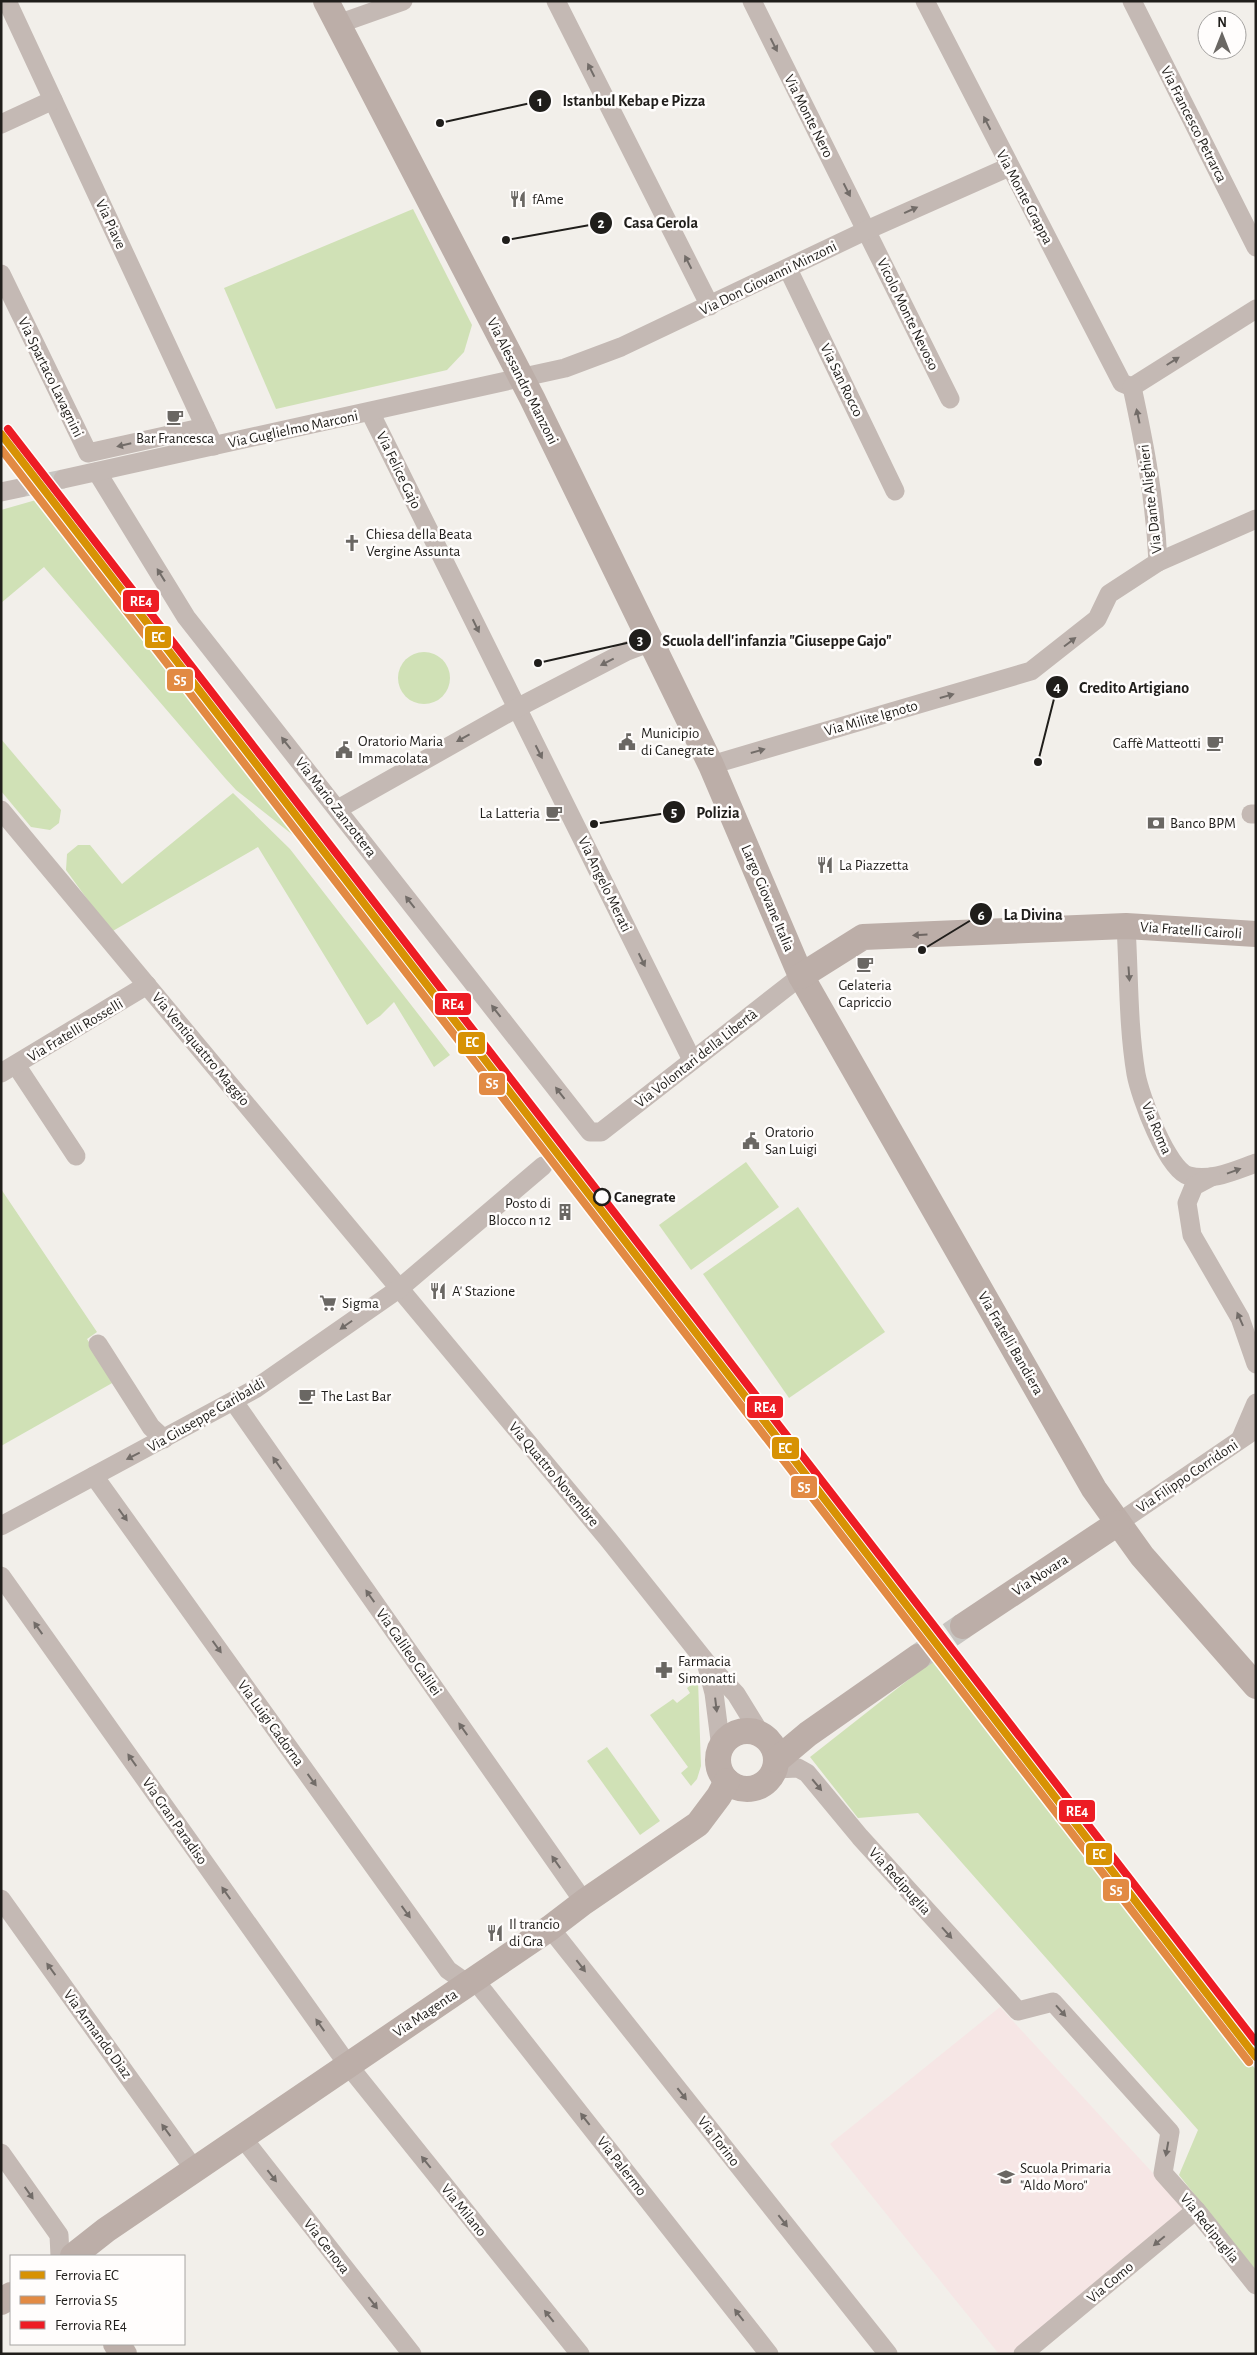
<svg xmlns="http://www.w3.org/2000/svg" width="1257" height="2355" font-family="'Alegreya Sans',sans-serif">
<rect width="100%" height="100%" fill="#f2efea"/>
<path fill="#f6e6e5" d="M 1000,2007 L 1186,2209 L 1011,2354 L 999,2354 L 830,2144 Z"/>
<g fill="#d0e1b6">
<path d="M 413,209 L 472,325 L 464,352 L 447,370 L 276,409 L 224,288 Z"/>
<path d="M 36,500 L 298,839 L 236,790 L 225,778 L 44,567 L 1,603 L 1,510 Z"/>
<circle cx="424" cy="678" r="26"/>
<path d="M 1,739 L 61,810 L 59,823 L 50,830 L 31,827 L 1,791 Z"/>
<path d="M 233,793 L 290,849 L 450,1055 L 434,1067 L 394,1002 L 380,1016 L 367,1025 L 258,847 L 111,932 L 66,870 L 67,854 L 78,845 L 90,845 L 122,884 Z"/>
<path d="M 746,1162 L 779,1207 L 691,1270 L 659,1225 Z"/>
<path d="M 1,1189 L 97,1332 L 87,1339 L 114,1382 L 1,1446 Z"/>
<path d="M 798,1207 L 885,1332 L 789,1398 L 703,1274 Z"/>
<path d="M 936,1658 L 1256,2070 L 1256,2272 L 1179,2175 L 1198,2130 L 918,1813 L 858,1818 L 810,1757 Z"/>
<path d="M 698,1680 L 701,1766 L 697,1779 L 691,1786 L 681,1773 L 688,1767 L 650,1715 L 673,1699 L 677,1703 L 690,1693 L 687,1688 Z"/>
<path d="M 607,1747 L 660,1821 L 640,1835 L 587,1761 Z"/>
</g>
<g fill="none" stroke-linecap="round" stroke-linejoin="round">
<path stroke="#c8c5c1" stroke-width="19" stroke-dasharray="19 9" stroke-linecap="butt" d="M 20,488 L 63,479"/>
<path stroke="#c8c5c1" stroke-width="26" stroke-dasharray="26 13" stroke-linecap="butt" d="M 918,1657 L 963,1626"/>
<g stroke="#c4b9b4" stroke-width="19">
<path d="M 7,1 L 214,446"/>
<path d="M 556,1 L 710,306"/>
<path d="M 752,1 L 950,399"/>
<path d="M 925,1 L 1122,383 L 1132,387"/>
<path d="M 1132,1 L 1256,247"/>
<path d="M 338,24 L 403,1"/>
<path d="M 1,124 L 53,100"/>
<path d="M 788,269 L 895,491"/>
<path d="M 1,274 L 88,453 L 205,427"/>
<path d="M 1132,387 L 1256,309"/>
<path d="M 370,412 L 692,1060"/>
<path d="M 97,472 L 186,617 L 590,1132 L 601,1132 L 801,976"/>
<path d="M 63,479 L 565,368 L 621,347 L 867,230 L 1009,167"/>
<path d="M 1,492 L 20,488"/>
<path d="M 1158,562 L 1256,519"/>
<path d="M 711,765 L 1031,671 L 1097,619 L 1109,594 L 1158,562 C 1155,499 1145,447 1132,387"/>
<path d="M 338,809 L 517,708 L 627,651 L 651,642"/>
<path d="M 1,810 L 608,1539 L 706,1662 L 736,1694 L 760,1733"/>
<path d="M 1251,814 L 1256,814"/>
<path d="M 1126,926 C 1129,975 1128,1026 1136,1074 C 1140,1096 1167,1170 1189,1176 C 1211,1182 1236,1170 1256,1163"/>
<path d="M 16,1065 L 76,1156"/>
<path d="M 1,1073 L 147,985"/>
<path d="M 1211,1177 L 1194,1186 L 1187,1203 L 1192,1235 L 1240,1318 L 1256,1364"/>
<path d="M 98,1344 L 151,1427 L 164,1439"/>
<path d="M 234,1402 L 584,1902"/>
<path d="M 1241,1438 L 1256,1403"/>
<path d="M 94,1476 L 448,1970 L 468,1984"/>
<path d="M 1118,1523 L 1256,1429"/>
<path d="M 1,1526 L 255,1389 L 400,1288 L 543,1166"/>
<path d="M 1,1576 L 348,2065 L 580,2354"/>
<path d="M 707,1666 L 714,1693 L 721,1748"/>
<path d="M 775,1769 L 798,1768 L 807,1773 L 860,1837 L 1018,2011 L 1053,2002 L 1170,2132 L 1163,2173 L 1196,2210 L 1256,2285"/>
<path d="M 1,1899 L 194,2169"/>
<path d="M 550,1928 L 888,2354"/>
<path d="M 474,1979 L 769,2354"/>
<path d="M 242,2137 L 412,2354"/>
<path d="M 1,2153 L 59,2235 L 60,2256"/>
<path d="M 1023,2354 L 1196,2210"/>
</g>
<g stroke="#bcaea8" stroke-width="26">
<path d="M 326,1 L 532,398 L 711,765 L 801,976 L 1094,1489 L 1142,1556 L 1256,1686"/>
<path d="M 801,976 L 863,937 L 1126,926 L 1256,934"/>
<path d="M 963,1626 L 1118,1523"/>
<circle cx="747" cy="1760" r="29"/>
<path d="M 777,1760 L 808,1734 L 918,1657"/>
<path d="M 73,2256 L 106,2230 L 550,1928 L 584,1902 L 698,1824 L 719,1796 L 727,1781"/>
<path d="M 1,2302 L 11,2295"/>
<path d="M 116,2344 L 124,2354"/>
</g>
<g stroke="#fffdfc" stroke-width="11">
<path id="rail-1" d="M 1,434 L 1256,2057"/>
</g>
<g stroke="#fffdfc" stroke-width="11">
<path id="rail-2" d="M 1,449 L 1249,2062"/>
</g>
<g stroke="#fffdfc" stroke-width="11">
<path id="rail-3" d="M 8,429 L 1256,2042"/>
</g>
<use href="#rail-1" stroke="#d79204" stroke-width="8"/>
<use href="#rail-2" stroke="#e28a43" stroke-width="8"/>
<use href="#rail-3" stroke="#ed1c24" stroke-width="8"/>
</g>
<defs><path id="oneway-solid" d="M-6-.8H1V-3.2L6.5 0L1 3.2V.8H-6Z" transform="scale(1.25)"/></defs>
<g fill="#726c68">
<use href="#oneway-solid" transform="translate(774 45) rotate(63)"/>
<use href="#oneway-solid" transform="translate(591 70) rotate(-117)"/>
<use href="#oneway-solid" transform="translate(987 123) rotate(-117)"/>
<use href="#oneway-solid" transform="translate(847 190) rotate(63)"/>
<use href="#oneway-solid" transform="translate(911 210) rotate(-24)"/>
<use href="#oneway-solid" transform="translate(688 262) rotate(-117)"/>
<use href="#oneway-solid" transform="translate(1173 361) rotate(-32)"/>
<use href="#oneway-solid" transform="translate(1138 416) rotate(-102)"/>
<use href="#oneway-solid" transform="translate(124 445) rotate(167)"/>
<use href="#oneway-solid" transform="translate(161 575) rotate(-122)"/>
<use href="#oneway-solid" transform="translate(476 626) rotate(64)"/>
<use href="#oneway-solid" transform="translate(1070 642) rotate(-37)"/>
<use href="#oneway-solid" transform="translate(607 662) rotate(153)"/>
<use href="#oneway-solid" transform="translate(947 696) rotate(-16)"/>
<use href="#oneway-solid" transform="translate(463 738) rotate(151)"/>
<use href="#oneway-solid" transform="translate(286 743) rotate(-128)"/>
<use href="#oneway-solid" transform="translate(758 751) rotate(-16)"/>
<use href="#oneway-solid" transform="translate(539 752) rotate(63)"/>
<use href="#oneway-solid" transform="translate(410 902) rotate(-128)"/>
<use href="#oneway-solid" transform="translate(642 960) rotate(64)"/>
<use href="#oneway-solid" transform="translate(1129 974) rotate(86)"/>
<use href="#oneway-solid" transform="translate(496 1011) rotate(-128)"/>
<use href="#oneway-solid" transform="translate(560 1093) rotate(-128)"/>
<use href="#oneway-solid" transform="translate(1234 1171) rotate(-20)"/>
<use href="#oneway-solid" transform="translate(1240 1319) rotate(-114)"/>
<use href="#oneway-solid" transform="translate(346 1325) rotate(145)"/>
<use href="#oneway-solid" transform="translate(133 1456) rotate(153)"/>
<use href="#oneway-solid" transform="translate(277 1463) rotate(-125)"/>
<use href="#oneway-solid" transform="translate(123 1515) rotate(54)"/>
<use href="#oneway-solid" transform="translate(370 1596) rotate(-125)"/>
<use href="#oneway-solid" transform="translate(38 1628) rotate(-125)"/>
<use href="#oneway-solid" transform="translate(217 1647) rotate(54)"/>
<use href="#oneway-solid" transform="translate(716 1705) rotate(83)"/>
<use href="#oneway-solid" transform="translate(463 1729) rotate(-125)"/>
<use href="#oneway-solid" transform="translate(132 1760) rotate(-125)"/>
<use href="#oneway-solid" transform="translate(312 1780) rotate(54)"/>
<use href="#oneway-solid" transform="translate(817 1785) rotate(50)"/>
<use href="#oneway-solid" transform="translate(556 1862) rotate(-125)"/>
<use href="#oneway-solid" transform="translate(226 1893) rotate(-125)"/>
<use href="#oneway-solid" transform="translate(406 1912) rotate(54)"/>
<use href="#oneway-solid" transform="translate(947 1933) rotate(48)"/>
<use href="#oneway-solid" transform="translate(581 1966) rotate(52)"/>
<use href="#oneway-solid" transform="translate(51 1969) rotate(-126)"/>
<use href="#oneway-solid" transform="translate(1061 2011) rotate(48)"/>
<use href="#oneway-solid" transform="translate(320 2025) rotate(-125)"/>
<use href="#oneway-solid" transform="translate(682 2094) rotate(52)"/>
<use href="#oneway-solid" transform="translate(585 2119) rotate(-128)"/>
<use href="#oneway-solid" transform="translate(166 2130) rotate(-126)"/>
<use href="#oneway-solid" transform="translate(1167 2149) rotate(100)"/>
<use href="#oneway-solid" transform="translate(426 2162) rotate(-129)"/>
<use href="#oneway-solid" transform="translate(272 2176) rotate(52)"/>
<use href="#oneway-solid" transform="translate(29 2193) rotate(55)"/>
<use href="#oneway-solid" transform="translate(783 2221) rotate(52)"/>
<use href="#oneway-solid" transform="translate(1159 2241) rotate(140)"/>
<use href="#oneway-solid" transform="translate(373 2303) rotate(52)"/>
<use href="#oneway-solid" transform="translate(739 2315) rotate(-128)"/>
<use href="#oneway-solid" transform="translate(549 2316) rotate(-129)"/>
</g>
<use fill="#6e6662" href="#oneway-solid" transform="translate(920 935) rotate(177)"/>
<defs>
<g id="restaurant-bare" transform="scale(1.35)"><path d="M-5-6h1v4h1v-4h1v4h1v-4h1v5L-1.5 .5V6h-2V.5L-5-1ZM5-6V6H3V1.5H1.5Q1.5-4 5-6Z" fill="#6a6763" stroke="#fffdfc" stroke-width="2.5" paint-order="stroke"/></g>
<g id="cafe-bare" transform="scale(1.35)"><path d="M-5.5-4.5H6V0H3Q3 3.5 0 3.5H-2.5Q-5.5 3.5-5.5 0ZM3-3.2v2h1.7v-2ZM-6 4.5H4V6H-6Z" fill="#6a6763" stroke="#fffdfc" stroke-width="2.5" paint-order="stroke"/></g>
<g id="church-bare" transform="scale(1.35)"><path d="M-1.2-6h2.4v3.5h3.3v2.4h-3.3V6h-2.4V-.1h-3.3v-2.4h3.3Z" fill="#6a6763" stroke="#fffdfc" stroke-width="2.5" paint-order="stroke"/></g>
<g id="civic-bare" transform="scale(1.35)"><path d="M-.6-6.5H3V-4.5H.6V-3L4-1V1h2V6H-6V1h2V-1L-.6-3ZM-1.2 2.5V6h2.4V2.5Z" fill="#6a6763" stroke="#fffdfc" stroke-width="2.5" paint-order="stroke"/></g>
<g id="bank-bare" transform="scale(1.35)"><path d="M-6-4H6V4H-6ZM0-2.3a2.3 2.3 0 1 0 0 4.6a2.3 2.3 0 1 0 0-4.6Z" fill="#6a6763" stroke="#fffdfc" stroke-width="2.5" paint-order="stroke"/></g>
<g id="building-bare" transform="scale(1.35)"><path d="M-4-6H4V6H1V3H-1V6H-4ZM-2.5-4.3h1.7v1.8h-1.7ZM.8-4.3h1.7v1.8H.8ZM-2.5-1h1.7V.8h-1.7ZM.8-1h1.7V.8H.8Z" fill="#6a6763" stroke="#fffdfc" stroke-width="2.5" paint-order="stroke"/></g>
<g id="supermarket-bare" transform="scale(1.35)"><path d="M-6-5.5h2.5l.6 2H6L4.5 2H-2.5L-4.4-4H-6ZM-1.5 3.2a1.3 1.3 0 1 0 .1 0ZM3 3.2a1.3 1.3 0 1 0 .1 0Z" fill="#6a6763" stroke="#fffdfc" stroke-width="2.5" paint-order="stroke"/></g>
<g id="pharmacy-bare" transform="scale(1.35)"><path d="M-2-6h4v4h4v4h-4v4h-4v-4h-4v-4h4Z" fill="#6a6763" stroke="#fffdfc" stroke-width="2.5" paint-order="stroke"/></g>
<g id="school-bare" transform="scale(1.35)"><path d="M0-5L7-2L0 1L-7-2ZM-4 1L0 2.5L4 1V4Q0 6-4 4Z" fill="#6a6763" stroke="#fffdfc" stroke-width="2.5" paint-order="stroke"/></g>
</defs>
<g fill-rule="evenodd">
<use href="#restaurant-bare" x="518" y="199"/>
<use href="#cafe-bare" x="175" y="417"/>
<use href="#church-bare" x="352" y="543"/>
<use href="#civic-bare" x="627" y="742"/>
<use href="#cafe-bare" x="1215" y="743"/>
<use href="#civic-bare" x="344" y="750"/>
<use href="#cafe-bare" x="554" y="813"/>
<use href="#bank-bare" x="1156" y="823"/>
<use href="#restaurant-bare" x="825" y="865"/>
<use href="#cafe-bare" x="865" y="964"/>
<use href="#civic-bare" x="751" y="1141"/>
<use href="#building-bare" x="565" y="1212"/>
<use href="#restaurant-bare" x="438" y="1291"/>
<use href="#supermarket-bare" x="328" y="1303"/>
<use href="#cafe-bare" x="307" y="1396"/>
<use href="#pharmacy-bare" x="664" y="1670"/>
<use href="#restaurant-bare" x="495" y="1933"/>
<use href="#school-bare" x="1006" y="2177"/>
</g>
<circle fill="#fffdfc" stroke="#201e1b" stroke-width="2.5" cx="602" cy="1197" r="8"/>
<g text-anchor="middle" stroke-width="5" stroke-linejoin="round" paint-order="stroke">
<g font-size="15" fill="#201e1b" stroke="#fffdfc">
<text transform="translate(809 116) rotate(63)" y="5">Via Monte Nero</text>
<text transform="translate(1194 124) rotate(63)" y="5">Via Francesco Petrarca</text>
<text transform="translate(1025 197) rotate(62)" y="5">Via Monte Grappa</text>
<text transform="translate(111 224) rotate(65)" y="5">Via Piave</text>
<text transform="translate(768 278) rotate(-26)" y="5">Via Don Giovanni Minzoni</text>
<text transform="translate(908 314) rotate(64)" y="5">Vicolo Monte Nevoso</text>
<text transform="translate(51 377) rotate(64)" y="5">Via Spartaco Lavagnini</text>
<text transform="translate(842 380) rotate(64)" y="5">Via San Rocco</text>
<text transform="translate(523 381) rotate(63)" y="5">Via Alessandro Manzoni</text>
<text transform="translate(293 429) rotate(-12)" y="5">Via Guglielmo Marconi</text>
<text transform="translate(399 470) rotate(64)" y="5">Via Felice Gajo</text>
<text transform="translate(1150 499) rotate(-97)" y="5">Via Dante Alighieri</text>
<text transform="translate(871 718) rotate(-16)" y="5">Via Milite Ignoto</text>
<text transform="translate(336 807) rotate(52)" y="5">Via Mario Zanzottera</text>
<text transform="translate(605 884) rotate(64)" y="5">Via Angelo Merati</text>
<text transform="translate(768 898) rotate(67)" y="5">Largo Giovane Italia</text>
<text transform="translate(1191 930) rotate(4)" y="5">Via Fratelli Cairoli</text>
<text transform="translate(75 1030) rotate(-31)" y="5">Via Fratelli Rosselli</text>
<text transform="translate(201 1049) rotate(50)" y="5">Via Ventiquattro Maggio</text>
<text transform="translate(696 1058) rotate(-38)" y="5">Via Volontari della Libertà</text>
<text transform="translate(1157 1128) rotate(67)" y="5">Via Roma</text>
<text transform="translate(1011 1343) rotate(60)" y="5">Via Fratelli Bandiera</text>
<text transform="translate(206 1415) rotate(-30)" y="5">Via Giuseppe Garibaldi</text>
<text transform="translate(554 1474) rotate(50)" y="5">Via Quattro Novembre</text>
<text transform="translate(1187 1476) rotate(-34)" y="5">Via Filippo Corridoni</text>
<text transform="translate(1040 1575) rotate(-33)" y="5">Via Novara</text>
<text transform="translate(409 1652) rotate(55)" y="5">Via Galileo Galilei</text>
<text transform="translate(271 1723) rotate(54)" y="5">Via Luigi Cadorna</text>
<text transform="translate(175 1821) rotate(55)" y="5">Via Gran Paradiso</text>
<text transform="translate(900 1881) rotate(48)" y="5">Via Redipuglia</text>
<text transform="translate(425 2013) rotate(-34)" y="5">Via Magenta</text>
<text transform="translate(98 2034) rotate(54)" y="5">Via Armando Diaz</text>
<text transform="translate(719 2141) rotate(52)" y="5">Via Torino</text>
<text transform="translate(622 2166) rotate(52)" y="5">Via Palermo</text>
<text transform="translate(464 2210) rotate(51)" y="5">Via Milano</text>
<text transform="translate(1210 2228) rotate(51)" y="5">Via Redipuglia</text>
<text transform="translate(327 2246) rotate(52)" y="5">Via Genova</text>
<text transform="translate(1110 2282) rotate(-40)" y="5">Via Como</text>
</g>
<g font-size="15" fill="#201e1b" stroke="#fffdfc" text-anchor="start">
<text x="532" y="204">fAme</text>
<text x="175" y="443" text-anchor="middle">Bar Francesca</text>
<text x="366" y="539">Chiesa della Beata<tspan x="366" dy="17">Vergine Assunta</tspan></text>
<text x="641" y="738">Municipio<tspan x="641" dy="17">di Canegrate</tspan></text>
<text x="358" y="746">Oratorio Maria<tspan x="358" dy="17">Immacolata</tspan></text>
<text x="1201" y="748" text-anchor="end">Caffè Matteotti</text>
<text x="540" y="818" text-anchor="end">La Latteria</text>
<text x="1170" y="828">Banco BPM</text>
<text x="839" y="870">La Piazzetta</text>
<text x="865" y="990" text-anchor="middle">Gelateria<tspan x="865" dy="17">Capriccio</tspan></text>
<text x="765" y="1137">Oratorio<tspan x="765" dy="17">San Luigi</tspan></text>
<text x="551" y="1208" text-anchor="end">Posto di<tspan x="551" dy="17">Blocco n 12</tspan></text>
<text x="452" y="1296">A' Stazione</text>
<text x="342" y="1308">Sigma</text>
<text x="321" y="1401">The Last Bar</text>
<text x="678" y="1666">Farmacia<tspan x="678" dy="17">Simonatti</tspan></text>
<text x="509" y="1929">Il trancio<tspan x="509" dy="17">di Gra</tspan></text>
<text x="1020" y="2173">Scuola Primaria<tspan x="1020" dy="17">"Aldo Moro"</tspan></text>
</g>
<g font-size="15" font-weight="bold" fill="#201e1b" stroke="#fffdfc" text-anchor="start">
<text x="614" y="1202">Canegrate</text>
</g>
</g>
<path fill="none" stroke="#201e1b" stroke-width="2" d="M440 123L540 101M506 240L601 223M538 663L640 640M1038 762L1057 687M594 824L674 812M922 950L981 914"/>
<g fill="#201e1b" stroke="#fffdfc" stroke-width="2">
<circle cx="440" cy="123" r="5"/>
<circle cx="506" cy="240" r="5"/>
<circle cx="538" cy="663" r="5"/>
<circle cx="1038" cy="762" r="5"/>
<circle cx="594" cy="824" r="5"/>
<circle cx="922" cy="950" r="5"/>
<circle cx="540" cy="101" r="12"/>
<circle cx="601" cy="223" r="12"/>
<circle cx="640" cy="640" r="12"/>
<circle cx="1057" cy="687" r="12"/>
<circle cx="674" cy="812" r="12"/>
<circle cx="981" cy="914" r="12"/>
</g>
<g font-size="15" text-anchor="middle" font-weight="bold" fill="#fff">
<text x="540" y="106">1</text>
<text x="601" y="228">2</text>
<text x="640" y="645">3</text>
<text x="1057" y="692">4</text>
<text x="674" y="817">5</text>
<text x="981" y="920">6</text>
</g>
<g font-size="16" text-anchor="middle" font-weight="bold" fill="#201e1b" stroke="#fffdfc" stroke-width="5" stroke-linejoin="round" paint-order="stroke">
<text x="634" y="106">Istanbul Kebap e Pizza</text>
<text x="661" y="228">Casa Gerola</text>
<text x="777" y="646">Scuola dell'infanzia "Giuseppe Gajo"</text>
<text x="1134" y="693">Credito Artigiano</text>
<text x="718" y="818">Polizia</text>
<text x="1033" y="920">La Divina</text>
</g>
<g stroke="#fffdfc" stroke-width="2">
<rect x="122" y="589" width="38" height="24" rx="5" fill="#ed1c24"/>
<rect x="144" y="625" width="28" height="24" rx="5" fill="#d79204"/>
<rect x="166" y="668" width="28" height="24" rx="5" fill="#e28a43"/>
<rect x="434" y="992" width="38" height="24" rx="5" fill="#ed1c24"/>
<rect x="457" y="1031" width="29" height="24" rx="5" fill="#d79204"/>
<rect x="478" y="1072" width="28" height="24" rx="5" fill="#e28a43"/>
<rect x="746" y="1395" width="38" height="24" rx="5" fill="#ed1c24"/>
<rect x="771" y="1436" width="29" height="24" rx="5" fill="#d79204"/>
<rect x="790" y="1475" width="28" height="24" rx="5" fill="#e28a43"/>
<rect x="1058" y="1799" width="38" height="24" rx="5" fill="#ed1c24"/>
<rect x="1085" y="1842" width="28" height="24" rx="5" fill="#d79204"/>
<rect x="1102" y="1878" width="28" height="24" rx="5" fill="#e28a43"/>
</g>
<g font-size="14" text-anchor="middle" font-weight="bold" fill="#fff">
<text x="141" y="606">RE4</text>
<text x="158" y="642">EC</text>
<text x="180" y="685">S5</text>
<text x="453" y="1009">RE4</text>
<text x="472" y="1047">EC</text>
<text x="492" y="1088">S5</text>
<text x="765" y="1412">RE4</text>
<text x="785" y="1453">EC</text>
<text x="804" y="1492">S5</text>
<text x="1077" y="1816">RE4</text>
<text x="1099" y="1859">EC</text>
<text x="1116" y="1895">S5</text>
</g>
<rect width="1257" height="2355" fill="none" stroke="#201e1b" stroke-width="5"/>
<rect x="10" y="2255" width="175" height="90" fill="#fffdfc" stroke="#a6a4a2"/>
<rect x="20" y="2271" width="25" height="8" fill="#d79204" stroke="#a6a4a2"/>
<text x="55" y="2280" font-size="15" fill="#201e1b">Ferrovia EC</text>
<rect x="20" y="2296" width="25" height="8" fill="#e28a43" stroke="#a6a4a2"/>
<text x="55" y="2305" font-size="15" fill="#201e1b">Ferrovia S5</text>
<rect x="20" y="2321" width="25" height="8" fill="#ed1c24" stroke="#a6a4a2"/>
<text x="55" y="2330" font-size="15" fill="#201e1b">Ferrovia RE4</text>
<g transform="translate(1222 35)"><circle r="24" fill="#fffdfc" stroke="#a6a4a2"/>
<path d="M0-4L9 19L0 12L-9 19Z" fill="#6a6763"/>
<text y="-8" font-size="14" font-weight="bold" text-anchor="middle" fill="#201e1b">N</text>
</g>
</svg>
